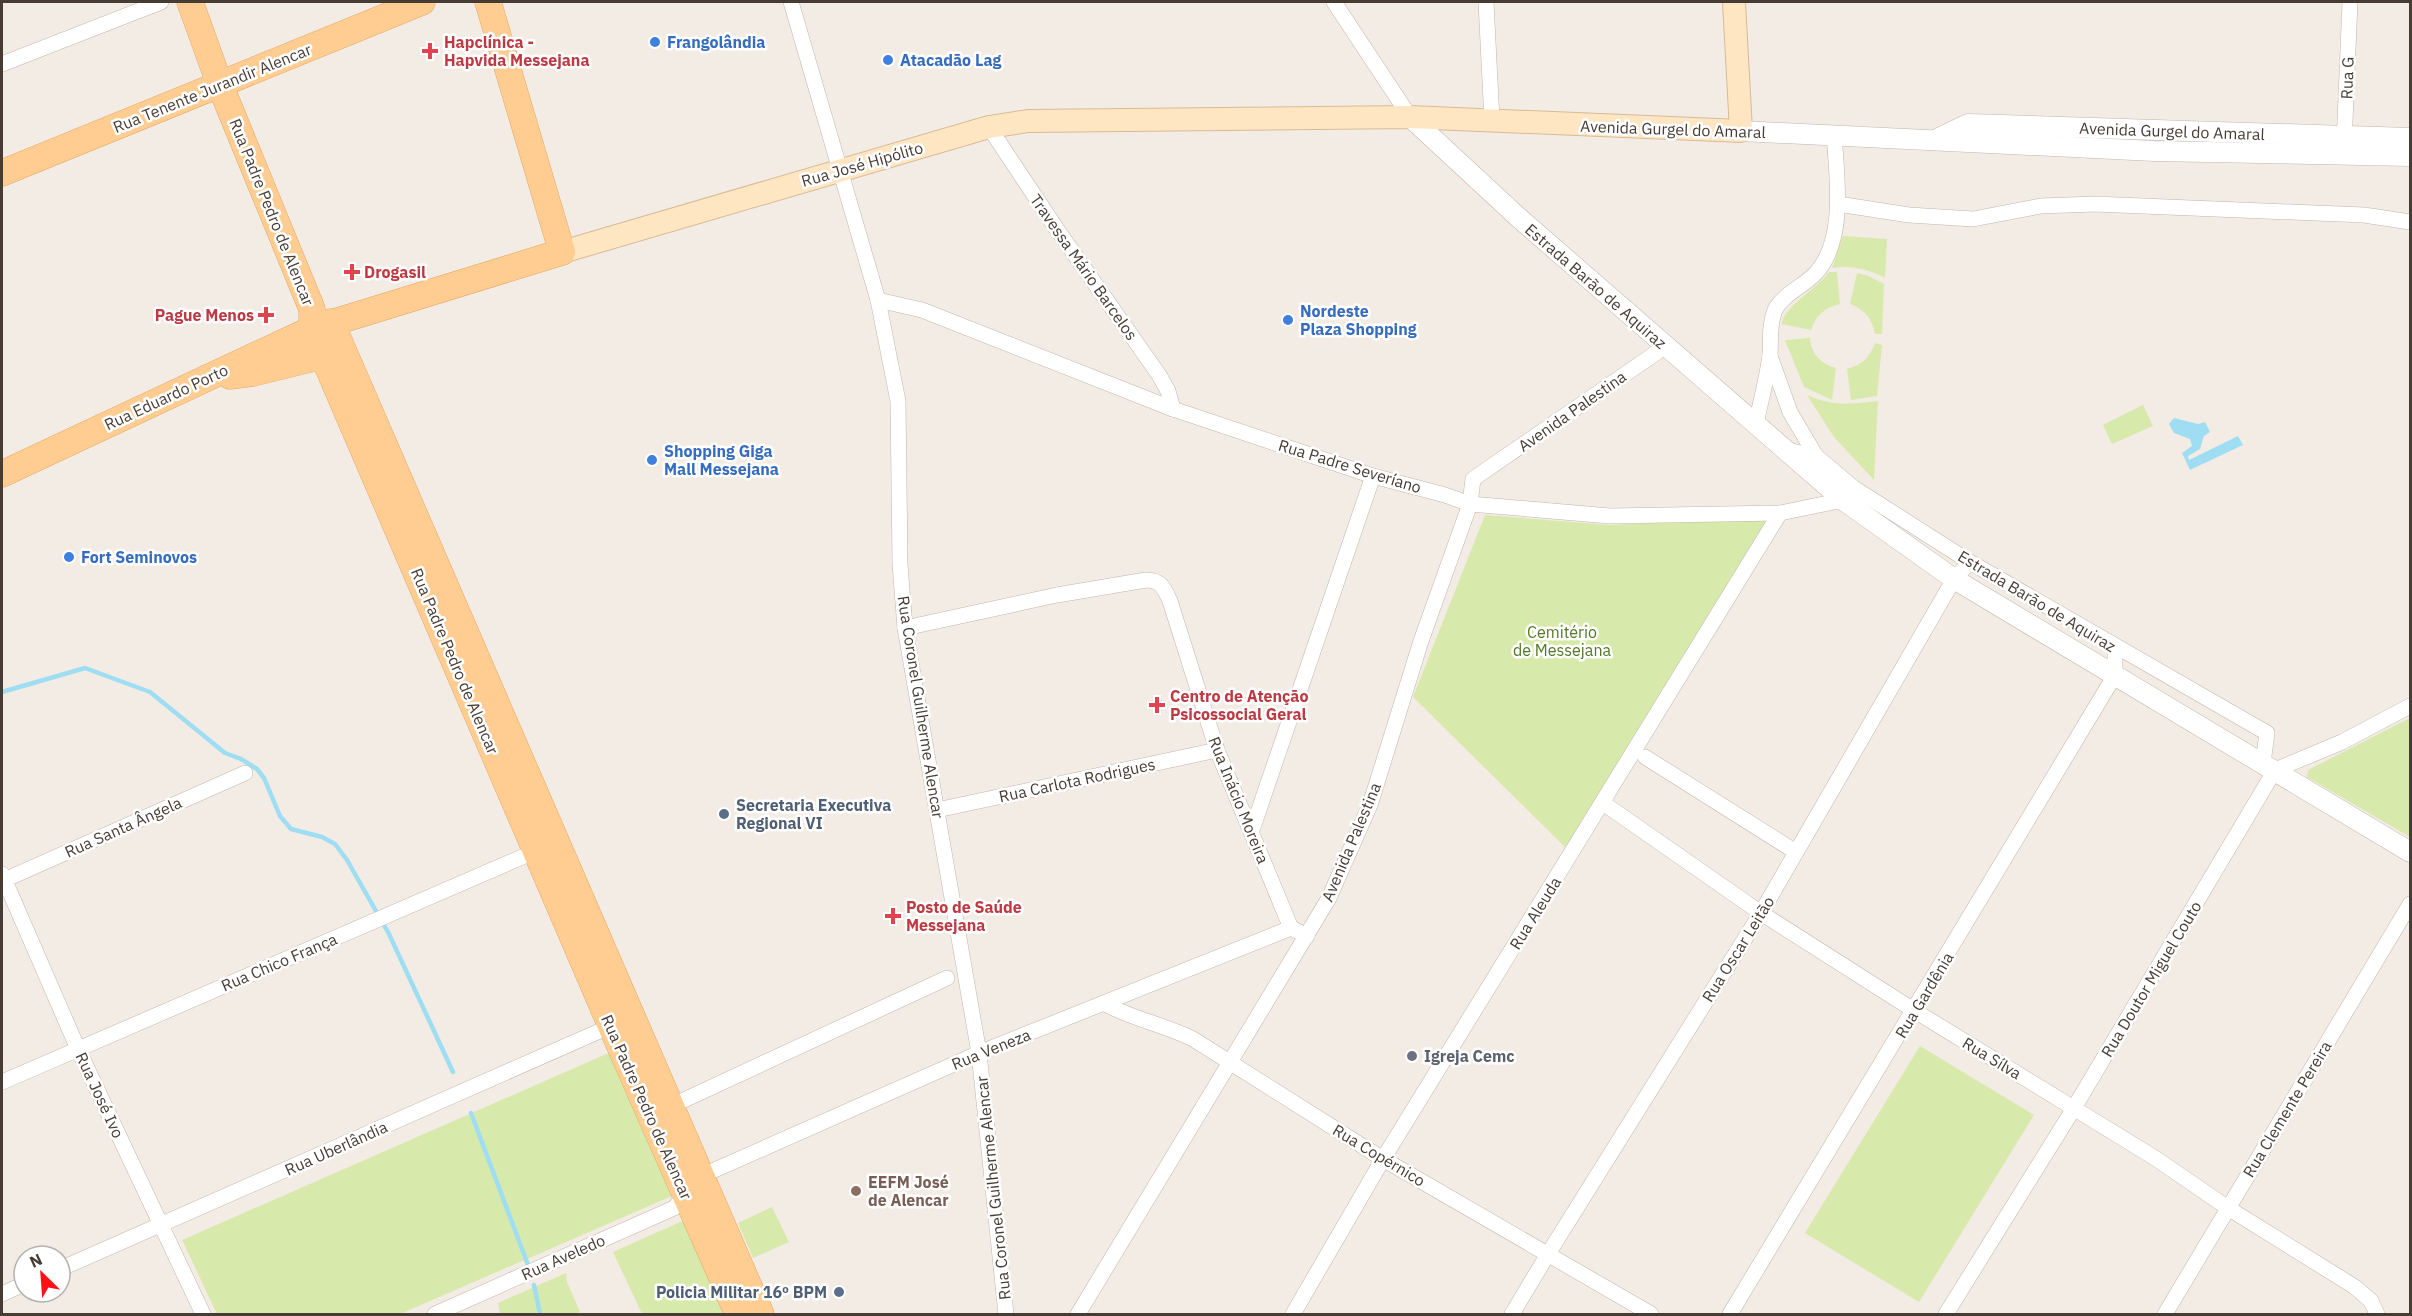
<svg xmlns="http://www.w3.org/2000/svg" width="2412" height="1316" font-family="'IBM Plex Sans',sans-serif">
<rect width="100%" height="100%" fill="#f3ece5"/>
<g fill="#d8e9ac">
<path d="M 1843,236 L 1887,239 L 1885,278 C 1868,269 1851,265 1832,268 Z"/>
<path d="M 1829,272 L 1837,272 L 1840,304 C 1824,308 1816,315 1811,330 L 1782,324 C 1783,306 1819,288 1829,272 Z"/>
<path d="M 1857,273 L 1869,276 L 1884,284 L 1882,334 L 1875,334 C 1872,318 1865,310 1850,304 Z"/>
<path d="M 1810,338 C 1811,354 1821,364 1836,368 L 1832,400 L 1804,387 L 1785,340 Z"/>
<path d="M 1875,343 L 1882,345 L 1877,396 L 1851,400 L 1847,369 C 1861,365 1870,358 1875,343 Z"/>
<path d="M 1807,395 C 1835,407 1849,404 1878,401 L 1874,480 L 1834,437 Z"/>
<path d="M 2143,405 L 2153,426 L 2112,444 L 2103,425 Z"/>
<path d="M 1485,515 L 1609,525 L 1782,517 L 1569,851 L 1413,697 Z"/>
<path d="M 2410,718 L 2410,837 L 2307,777 L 2308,770 Z"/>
<path d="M 1920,1046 L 2034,1115 L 1919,1302 L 1805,1233 Z"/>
<path d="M 611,1052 L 672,1196 L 400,1314 L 217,1314 L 182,1240 Z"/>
<path d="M 772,1207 L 789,1242 L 753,1258 L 738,1223 Z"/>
<path d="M 687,1219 L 728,1314 L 642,1314 L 613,1252 Z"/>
<path d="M 566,1273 L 567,1282 L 580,1312 L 575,1314 L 500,1314 L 498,1303 Z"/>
</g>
<path fill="#9fdef2" d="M 2174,418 L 2198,424 L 2205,422 L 2210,432 L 2204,436 L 2200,449 L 2188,456 L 2189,460 L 2238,436 L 2243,445 L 2190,470 L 2182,453 L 2192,446 L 2190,439 L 2174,433 L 2169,424 Z"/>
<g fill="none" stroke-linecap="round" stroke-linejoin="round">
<g stroke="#9fdef2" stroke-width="4.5">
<path d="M 2,692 L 85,668 L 150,692 L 225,753 L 241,759 L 257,769 L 264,778 L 280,816 L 291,829 L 322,837 L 335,844 L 347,860 L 389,934 L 453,1072"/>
<path d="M 471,1113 L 528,1265"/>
<path d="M 534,1285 L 540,1314"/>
</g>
<g stroke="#c2b5aa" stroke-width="16">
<g id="minor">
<path d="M 791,2 L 878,300 L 898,401 L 900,564 L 905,628 L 979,1053 L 1006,1314"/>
<path d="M 1334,2 L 1410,117"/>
<path d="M 1486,2 L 1492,121"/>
<path d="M 2,64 L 161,2"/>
<path d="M 989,127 L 1056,228 L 1159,375 L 1168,391 L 1173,409"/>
<path d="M 2344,145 L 2350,2"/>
<path d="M 1838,204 L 1909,215 L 1973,219 L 2041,206 L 2094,204 L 2364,215 L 2410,222"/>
<path d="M 878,300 L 922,310 L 1173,409 L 1373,476 L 1445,495 L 1470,504 L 1610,516 L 1780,513 L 1843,500"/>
<path d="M 1770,356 L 1790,412 L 1816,456"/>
<path d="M 1756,423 C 1761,401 1767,378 1770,355 C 1771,340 1769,324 1775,310 C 1783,294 1804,286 1816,273 C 1846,240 1837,177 1834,135"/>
<path d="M 1787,450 L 1816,456 L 1854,488 L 1970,562 L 2267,733 L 2263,763"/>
<path d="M 905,628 L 1057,595 L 1146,580 C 1161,580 1164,588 1170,601 L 1217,750 L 1291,928"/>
<path d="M 1645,757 L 1796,852"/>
<path d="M 1603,803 L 1761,913 L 1915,1011 L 2155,1158 L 2228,1208 L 2355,1287 L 2371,1301 L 2377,1314"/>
<path d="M 937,810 L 1217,750"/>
<path d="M 1252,830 L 1373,476"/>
<path d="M 2,874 L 78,1049 L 203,1314"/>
<path d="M 2,881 L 245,773"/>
<path d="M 1105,1004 C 1133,1019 1165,1025 1193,1039 L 1383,1159 L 1651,1314"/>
<path d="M 2,1082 L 543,848"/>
<path d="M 671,1106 L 947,978"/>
<path d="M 60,1269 L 611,1026"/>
<path d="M 2,1294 L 24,1284"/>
<path d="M 435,1314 L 674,1208 L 701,1176 L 979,1053 L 1291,928 L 1307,936"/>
<path d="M 1078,1314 L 1329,898 L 1370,805 L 1421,641 L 1470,504 L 1473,479 L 1666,346"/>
<path d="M 1293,1314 L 1383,1159 L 1780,513"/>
<path d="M 1512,1314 L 1548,1254 L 1761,913 L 1954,579 L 1970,562"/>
<path d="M 1730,1314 L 2115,675 L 2115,647"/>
<path d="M 1946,1314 L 2074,1108 L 2275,770 L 2342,742 L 2410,706"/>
<path d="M 2165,1314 L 2410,904"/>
</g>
</g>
<g stroke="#c2b5aa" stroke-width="21">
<g id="tertiary">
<path d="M 1410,117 L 1519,218 L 1843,500 L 1954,579 L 2410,852"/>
<path d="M 1741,131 L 2154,151 L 2410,156"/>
<path d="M 1939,138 L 1968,124 L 2410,138"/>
</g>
</g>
<g stroke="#d7bb96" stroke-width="24">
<path id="secondary" d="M 562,252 L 989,127 L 1028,121 L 1410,117 L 1741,131 L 1734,2"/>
</g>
<g stroke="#e6a760" stroke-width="27">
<g id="primary">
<path d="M 190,2 L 220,85 L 312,309 L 312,329 L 323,356 L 611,1026 L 738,1314"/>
<path d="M 2,173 L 422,2"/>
<path d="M 331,322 L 761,1314"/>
<path d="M 230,376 L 253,373 L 323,356"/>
<path d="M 2,474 L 312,329 L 562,252 L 488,2"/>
</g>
</g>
<use href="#minor" stroke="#fff" stroke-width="15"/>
<use href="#tertiary" stroke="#fff" stroke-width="20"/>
<use href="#secondary" stroke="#ffe6c3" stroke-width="22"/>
<use href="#primary" stroke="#ffcd92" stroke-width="26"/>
</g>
<g fill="#3f7fe0" stroke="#fff" stroke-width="2">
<circle cx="655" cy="42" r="6"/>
<circle cx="888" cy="60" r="6"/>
<circle cx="1288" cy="320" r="6"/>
<circle cx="652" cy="460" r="6"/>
<circle cx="69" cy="557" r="6"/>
</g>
<g fill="#e0444e" stroke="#fff" stroke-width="2">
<path d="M427 42h6v6h6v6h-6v6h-6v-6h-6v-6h6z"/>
<path d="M349 263h6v6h6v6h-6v6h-6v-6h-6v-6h6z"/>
<path d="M263 306h6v6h6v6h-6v6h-6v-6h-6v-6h6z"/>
<path d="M1154 696h6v6h6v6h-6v6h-6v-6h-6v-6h6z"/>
<path d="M890 907h6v6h6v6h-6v6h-6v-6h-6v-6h6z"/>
</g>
<g fill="#5c6f8a" stroke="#fff" stroke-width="2">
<circle cx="724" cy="814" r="6"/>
<circle cx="839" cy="1292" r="6"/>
</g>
<circle fill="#6b7280" stroke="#fff" stroke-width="2" cx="1412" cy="1056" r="6"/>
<circle fill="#8d6e63" stroke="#fff" stroke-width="2" cx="856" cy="1191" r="6"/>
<g text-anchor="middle" stroke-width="5" stroke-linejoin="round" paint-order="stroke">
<g font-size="16" font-weight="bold" fill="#be3a42" stroke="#fff" text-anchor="start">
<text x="444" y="48">Hapclínica -<tspan x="444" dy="18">Hapvida Messejana</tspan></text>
<text x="364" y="278">Drogasil</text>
<text x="254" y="321" text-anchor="end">Pague Menos</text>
<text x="1170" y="702">Centro de Atenção<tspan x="1170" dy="18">Psicossocial Geral</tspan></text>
<text x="906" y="913">Posto de Saúde<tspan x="906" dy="18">Messejana</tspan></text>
</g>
<g font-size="16" font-weight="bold" fill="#366cbe" stroke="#fff" text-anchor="start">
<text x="667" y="48">Frangolândia</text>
<text x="900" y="66">Atacadão Lag</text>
<text x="1300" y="317">Nordeste<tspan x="1300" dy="18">Plaza Shopping</tspan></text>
<text x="664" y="457">Shopping Giga<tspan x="664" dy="18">Mall Messejana</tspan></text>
<text x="81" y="563">Fort Seminovos</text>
</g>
<g font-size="16" fill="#463c34" stroke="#fff">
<text transform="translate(2347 78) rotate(-88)" y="6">Rua G</text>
<text transform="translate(212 88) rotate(-22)" y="6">Rua Tenente Jurandir Alencar</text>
<text transform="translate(1673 129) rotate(2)" y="6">Avenida Gurgel do Amaral</text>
<text transform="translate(2172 131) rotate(2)" y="6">Avenida Gurgel do Amaral</text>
<text transform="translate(862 164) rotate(-16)" y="6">Rua José Hipólito</text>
<text transform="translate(272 212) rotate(68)" y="6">Rua Padre Pedro de Alencar</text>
<text transform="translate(1084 267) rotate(55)" y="6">Travessa Mário Barcelos</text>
<text transform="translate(1596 286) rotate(41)" y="6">Estrada Barão de Aquiraz</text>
<text transform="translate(166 397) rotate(-25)" y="6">Rua Eduardo Porto</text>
<text transform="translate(1572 411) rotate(-35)" y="6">Avenida Palestina</text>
<text transform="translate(1350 466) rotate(17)" y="6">Rua Padre Severíano</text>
<text transform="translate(2037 601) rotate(31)" y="6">Estrada Barão de Aquiraz</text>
<text transform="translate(455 661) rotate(67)" y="6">Rua Padre Pedro de Alencar</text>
<text transform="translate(921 707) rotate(81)" y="6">Rua Coronel Guilherme Alencar</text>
<text transform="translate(1077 780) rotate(-12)" y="6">Rua Carlota Rodrigues</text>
<text transform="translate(1239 800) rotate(68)" y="6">Rua Inácio Moreira</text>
<text transform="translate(123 827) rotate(-24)" y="6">Rua Santa Ângela</text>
<text transform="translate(1351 842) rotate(-67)" y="6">Avenida Palestina</text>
<text transform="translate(1535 913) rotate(-58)" y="6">Rua Aleuda</text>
<text transform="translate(1738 949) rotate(-58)" y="6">Rua Oscar Leitão</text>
<text transform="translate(279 962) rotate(-23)" y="6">Rua Chico França</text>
<text transform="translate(2151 979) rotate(-59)" y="6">Rua Doutor Miguel Couto</text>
<text transform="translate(1924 995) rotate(-59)" y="6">Rua Gardênia</text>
<text transform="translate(991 1049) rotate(-22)" y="6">Rua Veneza</text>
<text transform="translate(1992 1058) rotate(31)" y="6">Rua Sílva</text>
<text transform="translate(100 1095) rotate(65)" y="6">Rua José Ivo</text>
<text transform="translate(647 1107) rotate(66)" y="6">Rua Padre Pedro de Alencar</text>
<text transform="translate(2287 1109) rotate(-59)" y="6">Rua Clemente Pereira</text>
<text transform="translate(336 1148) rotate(-24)" y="6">Rua Uberlândia</text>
<text transform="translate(1379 1155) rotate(31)" y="6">Rua Copérnico</text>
<text transform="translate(993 1188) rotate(-96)" y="6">Rua Coronel Guilherme Alencar</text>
<text transform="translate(563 1257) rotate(-24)" y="6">Rua Aveledo</text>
</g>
<g font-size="16" fill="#537827" stroke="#fff">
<text x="1562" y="638">Cemitério<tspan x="1562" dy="18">de Messejana</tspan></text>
</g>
<g font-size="16" font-weight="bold" fill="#4e5e75" stroke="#fff" text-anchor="start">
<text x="736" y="811">Secretaria Executiva<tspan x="736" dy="18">Regional VI</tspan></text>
<text x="827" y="1298" text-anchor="end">Policia Militar 16º BPM</text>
</g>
<g font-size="16" font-weight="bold" fill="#5b616d" stroke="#fff" text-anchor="start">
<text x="1424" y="1062">Igreja Cemc</text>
</g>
<g font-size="16" font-weight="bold" fill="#785e54" stroke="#fff" text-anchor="start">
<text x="868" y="1188">EEFM José<tspan x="868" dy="18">de Alencar</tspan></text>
</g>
</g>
<rect width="2412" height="1316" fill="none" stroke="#463c34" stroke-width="6"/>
<g transform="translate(42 1274) rotate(335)"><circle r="28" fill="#ffffff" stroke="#b5b1ae" stroke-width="1.5"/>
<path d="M0-4.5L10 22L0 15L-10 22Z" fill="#ff1015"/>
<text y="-9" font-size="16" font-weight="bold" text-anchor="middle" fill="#463c34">N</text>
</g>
</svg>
